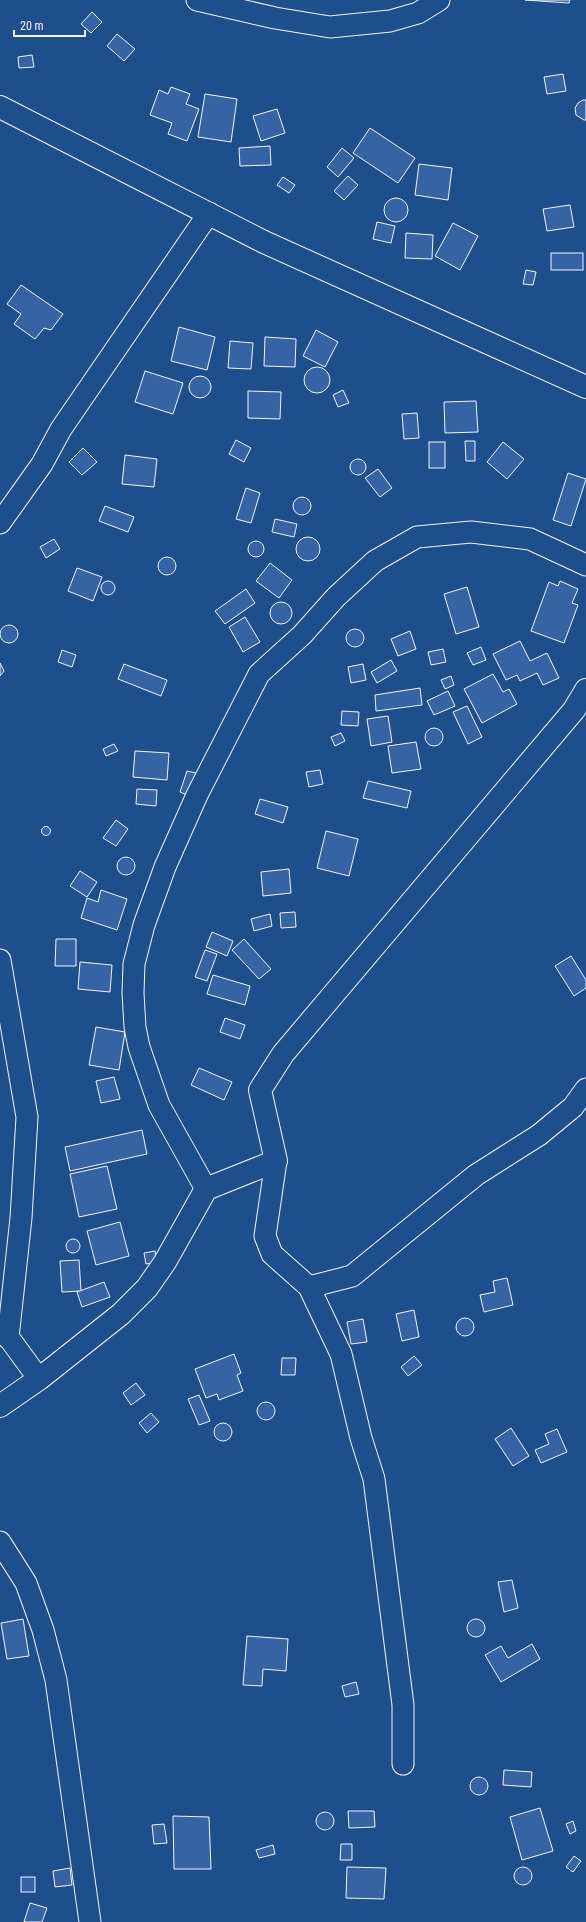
<svg xmlns="http://www.w3.org/2000/svg" width="586" height="1922" font-family="'Roboto Condensed',sans-serif">
<rect width="100%" height="100%" fill="#1f4e8c"/>
<g fill="#3563a3" stroke="#f2f6ff">
<path d="M 525,0 L 570,0 L 569,3 Z"/>
<path d="M 92,12 L 102,22 L 91,33 L 81,24 Z"/>
<path d="M 117,34 L 135,49 L 124,61 L 107,46 Z"/>
<path d="M 32,55 L 34,67 L 19,68 L 18,57 Z"/>
<path d="M 563,74 L 566,91 L 547,94 L 544,77 Z"/>
<path d="M 171,87 L 190,94 L 186,104 L 199,109 L 187,141 L 168,134 L 172,123 L 150,115 L 159,90 L 168,94 Z"/>
<path d="M 205,94 L 237,99 L 231,142 L 198,137 Z"/>
<path d="M 583,100 L 586,100 L 586,120 L 584,120 L 576,115 L 575,108 L 578,103 Z"/>
<path d="M 277,109 L 285,133 L 261,141 L 253,116 Z"/>
<path d="M 370,128 L 415,158 L 398,183 L 353,153 Z"/>
<path d="M 270,146 L 271,165 L 240,166 L 239,148 Z"/>
<path d="M 342,148 L 354,158 L 338,177 L 327,167 Z"/>
<path d="M 419,164 L 452,168 L 448,200 L 415,195 Z"/>
<path d="M 348,176 L 358,185 L 344,200 L 334,191 Z"/>
<path d="M 283,177 L 295,185 L 289,193 L 277,185 Z"/>
<circle cx="396" cy="210" r="12"/>
<path d="M 570,205 L 574,227 L 547,231 L 543,209 Z"/>
<path d="M 377,222 L 395,226 L 391,243 L 373,239 Z"/>
<path d="M 453,223 L 478,236 L 460,270 L 435,256 Z"/>
<path d="M 406,233 L 433,235 L 432,259 L 405,258 Z"/>
<rect x="551" y="253" width="32" height="17"/>
<path d="M 526,270 L 536,272 L 533,285 L 523,284 Z"/>
<path d="M 21,285 L 63,314 L 51,330 L 44,328 L 35,339 L 14,324 L 21,314 L 7,304 Z"/>
<path d="M 179,327 L 215,337 L 207,370 L 171,361 Z"/>
<path d="M 316,330 L 338,342 L 325,367 L 303,356 Z"/>
<path d="M 265,337 L 296,339 L 295,367 L 264,366 Z"/>
<path d="M 230,341 L 253,343 L 251,369 L 228,368 Z"/>
<circle cx="317" cy="380" r="13"/>
<path d="M 145,371 L 183,383 L 173,414 L 135,402 Z"/>
<circle cx="200" cy="387" r="11"/>
<path d="M 343,390 L 349,403 L 338,407 L 333,395 Z"/>
<path d="M 248,391 L 281,392 L 280,419 L 248,418 Z"/>
<path d="M 476,401 L 478,432 L 445,433 L 444,402 Z"/>
<path d="M 417,413 L 419,438 L 404,439 L 402,414 Z"/>
<path d="M 236,440 L 251,448 L 244,462 L 229,454 Z"/>
<path d="M 465,441 L 475,441 L 475,461 L 466,461 Z"/>
<rect x="429" y="442" width="16" height="26"/>
<path d="M 503,442 L 524,459 L 507,479 L 487,462 Z"/>
<path d="M 83,448 L 97,462 L 82,475 L 69,462 Z"/>
<path d="M 125,455 L 157,459 L 154,487 L 122,484 Z"/>
<circle cx="358" cy="467" r="8"/>
<path d="M 378,469 L 392,488 L 380,497 L 365,478 Z"/>
<path d="M 568,473 L 586,479 L 571,526 L 553,520 Z"/>
<path d="M 246,488 L 260,493 L 251,523 L 236,519 Z"/>
<circle cx="302" cy="506" r="9"/>
<path d="M 105,506 L 134,517 L 128,532 L 99,521 Z"/>
<path d="M 275,519 L 297,524 L 294,537 L 272,532 Z"/>
<circle cx="308" cy="549" r="12"/>
<path d="M 54,539 L 60,549 L 46,558 L 40,547 Z"/>
<circle cx="256" cy="549" r="8"/>
<circle cx="167" cy="566" r="9"/>
<path d="M 270,563 L 292,580 L 279,598 L 256,581 Z"/>
<path d="M 77,568 L 102,577 L 93,601 L 68,591 Z"/>
<circle cx="108" cy="588" r="7"/>
<path d="M 560,581 L 578,589 L 572,603 L 578,605 L 564,643 L 531,631 L 549,582 L 558,586 Z"/>
<path d="M 467,587 L 479,627 L 456,634 L 444,594 Z"/>
<path d="M 246,589 L 255,603 L 225,624 L 215,611 Z"/>
<circle cx="281" cy="613" r="11"/>
<path d="M 245,617 L 260,642 L 243,652 L 229,627 Z"/>
<circle cx="9" cy="634" r="9"/>
<circle cx="355" cy="638" r="9"/>
<path d="M 410,631 L 416,649 L 398,656 L 391,639 Z"/>
<path d="M 520,641 L 530,661 L 547,653 L 559,678 L 543,685 L 537,673 L 520,681 L 517,675 L 506,680 L 493,654 Z"/>
<path d="M 481,647 L 486,660 L 473,665 L 467,653 Z"/>
<path d="M 443,649 L 446,662 L 431,665 L 428,652 Z"/>
<path d="M 62,650 L 76,655 L 72,667 L 58,662 Z"/>
<path d="M 391,660 L 397,671 L 377,683 L 371,672 Z"/>
<path d="M 0,663 L 4,671 L 0,676 Z"/>
<path d="M 124,664 L 167,680 L 161,696 L 118,679 Z"/>
<path d="M 363,664 L 366,680 L 351,683 L 348,667 Z"/>
<path d="M 493,674 L 503,692 L 509,689 L 517,704 L 482,723 L 464,689 Z"/>
<path d="M 451,676 L 454,685 L 445,689 L 441,680 Z"/>
<path d="M 420,688 L 422,705 L 376,711 L 375,695 Z"/>
<path d="M 448,691 L 455,706 L 434,715 L 427,701 Z"/>
<path d="M 467,706 L 482,737 L 468,744 L 453,712 Z"/>
<path d="M 342,711 L 359,712 L 358,726 L 341,725 Z"/>
<path d="M 388,716 L 392,742 L 371,746 L 367,719 Z"/>
<circle cx="434" cy="737" r="9"/>
<path d="M 341,733 L 345,741 L 335,746 L 331,737 Z"/>
<path d="M 416,742 L 421,769 L 392,773 L 388,746 Z"/>
<path d="M 114,744 L 118,751 L 106,756 L 103,749 Z"/>
<path d="M 135,751 L 169,753 L 167,780 L 133,777 Z"/>
<path d="M 320,770 L 323,784 L 309,787 L 306,772 Z"/>
<path d="M 187,771 L 200,774 L 192,797 L 180,792 Z"/>
<path d="M 368,781 L 411,791 L 407,808 L 363,798 Z"/>
<path d="M 137,789 L 157,790 L 156,806 L 136,804 Z"/>
<path d="M 260,799 L 288,807 L 283,823 L 255,814 Z"/>
<path d="M 116,820 L 128,829 L 116,846 L 103,838 Z"/>
<circle cx="46" cy="831" r="4.5"/>
<path d="M 326,831 L 358,839 L 349,876 L 317,868 Z"/>
<circle cx="126" cy="866" r="9"/>
<path d="M 289,869 L 291,893 L 263,896 L 261,872 Z"/>
<path d="M 80,871 L 97,882 L 87,897 L 70,886 Z"/>
<path d="M 101,890 L 127,899 L 117,930 L 81,918 L 87,898 L 98,902 Z"/>
<path d="M 295,912 L 296,927 L 281,928 L 280,913 Z"/>
<path d="M 270,914 L 272,926 L 254,931 L 251,919 Z"/>
<path d="M 212,932 L 233,941 L 227,956 L 206,947 Z"/>
<path d="M 56,939 L 76,939 L 76,966 L 55,966 Z"/>
<path d="M 244,939 L 271,969 L 259,979 L 232,950 Z"/>
<path d="M 205,950 L 217,954 L 207,981 L 195,977 Z"/>
<path d="M 571,956 L 586,980 L 586,988 L 574,996 L 555,966 Z"/>
<path d="M 80,962 L 112,965 L 110,992 L 78,989 Z"/>
<path d="M 213,975 L 250,986 L 245,1005 L 207,994 Z"/>
<path d="M 225,1018 L 245,1025 L 240,1039 L 220,1032 Z"/>
<path d="M 96,1027 L 125,1032 L 119,1070 L 89,1065 Z"/>
<path d="M 199,1068 L 232,1082 L 224,1100 L 191,1085 Z"/>
<path d="M 114,1077 L 120,1099 L 101,1103 L 96,1081 Z"/>
<path d="M 142,1130 L 147,1154 L 70,1171 L 65,1147 Z"/>
<path d="M 107,1166 L 117,1209 L 79,1217 L 70,1174 Z"/>
<path d="M 120,1222 L 129,1256 L 96,1265 L 87,1231 Z"/>
<circle cx="73" cy="1246" r="7"/>
<path d="M 155,1251 L 157,1262 L 146,1264 L 144,1253 Z"/>
<path d="M 79,1260 L 81,1291 L 62,1292 L 60,1261 Z"/>
<path d="M 507,1278 L 513,1305 L 484,1312 L 480,1295 L 495,1292 L 493,1281 Z"/>
<path d="M 104,1282 L 110,1297 L 82,1307 L 77,1292 Z"/>
<path d="M 414,1310 L 419,1337 L 402,1341 L 396,1314 Z"/>
<circle cx="465" cy="1327" r="9"/>
<path d="M 363,1319 L 367,1342 L 351,1344 L 347,1322 Z"/>
<path d="M 234,1354 L 241,1373 L 237,1375 L 243,1391 L 219,1400 L 217,1394 L 206,1398 L 195,1369 Z"/>
<path d="M 414,1356 L 422,1365 L 408,1376 L 401,1367 Z"/>
<path d="M 282,1358 L 296,1358 L 295,1375 L 281,1375 Z"/>
<path d="M 136,1383 L 145,1395 L 131,1405 L 123,1393 Z"/>
<path d="M 199,1395 L 210,1421 L 199,1425 L 188,1399 Z"/>
<circle cx="266" cy="1411" r="9"/>
<path d="M 151,1413 L 159,1422 L 147,1433 L 139,1423 Z"/>
<circle cx="223" cy="1432" r="9"/>
<path d="M 511,1428 L 529,1456 L 513,1466 L 495,1439 Z"/>
<path d="M 557,1429 L 567,1452 L 541,1463 L 535,1450 L 549,1444 L 545,1434 Z"/>
<path d="M 512,1580 L 518,1608 L 504,1612 L 498,1582 Z"/>
<path d="M 23,1619 L 29,1656 L 7,1659 L 1,1623 Z"/>
<circle cx="476" cy="1628" r="9"/>
<path d="M 247,1636 L 288,1639 L 286,1671 L 263,1669 L 262,1686 L 243,1685 Z"/>
<path d="M 532,1644 L 540,1659 L 501,1682 L 485,1655 L 501,1646 L 508,1658 Z"/>
<path d="M 356,1682 L 359,1694 L 345,1697 L 342,1686 Z"/>
<path d="M 504,1770 L 532,1772 L 531,1787 L 503,1785 Z"/>
<circle cx="479" cy="1786" r="9"/>
<path d="M 540,1808 L 553,1851 L 522,1860 L 510,1817 Z"/>
<path d="M 348,1811 L 374,1811 L 375,1827 L 349,1828 Z"/>
<circle cx="325" cy="1821" r="9"/>
<path d="M 173,1816 L 209,1817 L 211,1869 L 174,1869 Z"/>
<path d="M 573,1821 L 576,1831 L 570,1834 L 566,1824 Z"/>
<path d="M 164,1824 L 167,1843 L 154,1844 L 152,1825 Z"/>
<path d="M 341,1844 L 352,1844 L 352,1860 L 340,1860 Z"/>
<path d="M 273,1845 L 275,1854 L 259,1858 L 256,1850 Z"/>
<path d="M 574,1856 L 581,1861 L 573,1872 L 566,1867 Z"/>
<path d="M 347,1867 L 386,1868 L 384,1899 L 346,1898 Z"/>
<circle cx="523" cy="1876" r="9"/>
<path d="M 70,1868 L 72,1885 L 55,1887 L 53,1871 Z"/>
<rect x="21" y="1877" width="14" height="15"/>
<path d="M 30,1903 L 47,1908 L 42,1922 L 24,1922 Z"/>
</g>
<g fill="none" stroke-linecap="round" stroke-linejoin="round">
<g stroke="#f2f6ff" stroke-width="23">
<g id="street">
<path d="M 197,0 L 275,18 L 330,27 L 390,21 L 418,13 L 439,0"/>
<path d="M 0,523 L 42,464 L 61,429 L 209,213"/>
<path d="M 0,960 L 27,1117 L 21,1218 L 8,1338"/>
<path d="M 276,1161 L 265,1236 L 272,1254 L 309,1287 L 341,1354 L 361,1438 L 374,1479 L 403,1705 L 403,1764"/>
<path d="M 206,1189 L 159,1105 L 139,1047 L 135,1027 L 133,993 L 134,964 L 144,925 L 165,867 L 197,795 L 259,674 L 302,635 L 336,597 L 375,561 L 417,537 L 471,532 L 530,539 L 586,565"/>
<path d="M 309,1287 L 352,1276 L 476,1175 L 539,1135 L 573,1107 L 586,1089"/>
<path d="M 1,1327 L 39,1379"/>
<path d="M 0,1542 L 26,1583 L 43,1630 L 56,1680 L 90,1922"/>
</g>
</g>
<g stroke="#f2f6ff" stroke-width="24">
<g id="secondary">
<path d="M 0,107 L 264,242 L 586,387"/>
<path d="M 0,1406 L 39,1379 L 121,1314 L 147,1288 L 165,1262 L 206,1189 L 276,1161 L 260,1090 L 283,1054 L 574,710 L 586,690"/>
</g>
</g>
<use href="#street" stroke="#1f4e8c" stroke-width="21"/>
<use href="#secondary" stroke="#1f4e8c" stroke-width="22"/>
</g>
<path d="M14 30v6h71v-6" fill="none" stroke="#f2f6ff" stroke-width="2"/>
<text x="20" y="30" font-size="12" fill="#f2f6ff" stroke="#1f4e8c" stroke-width="3" paint-order="stroke">20 m</text>
</svg>
